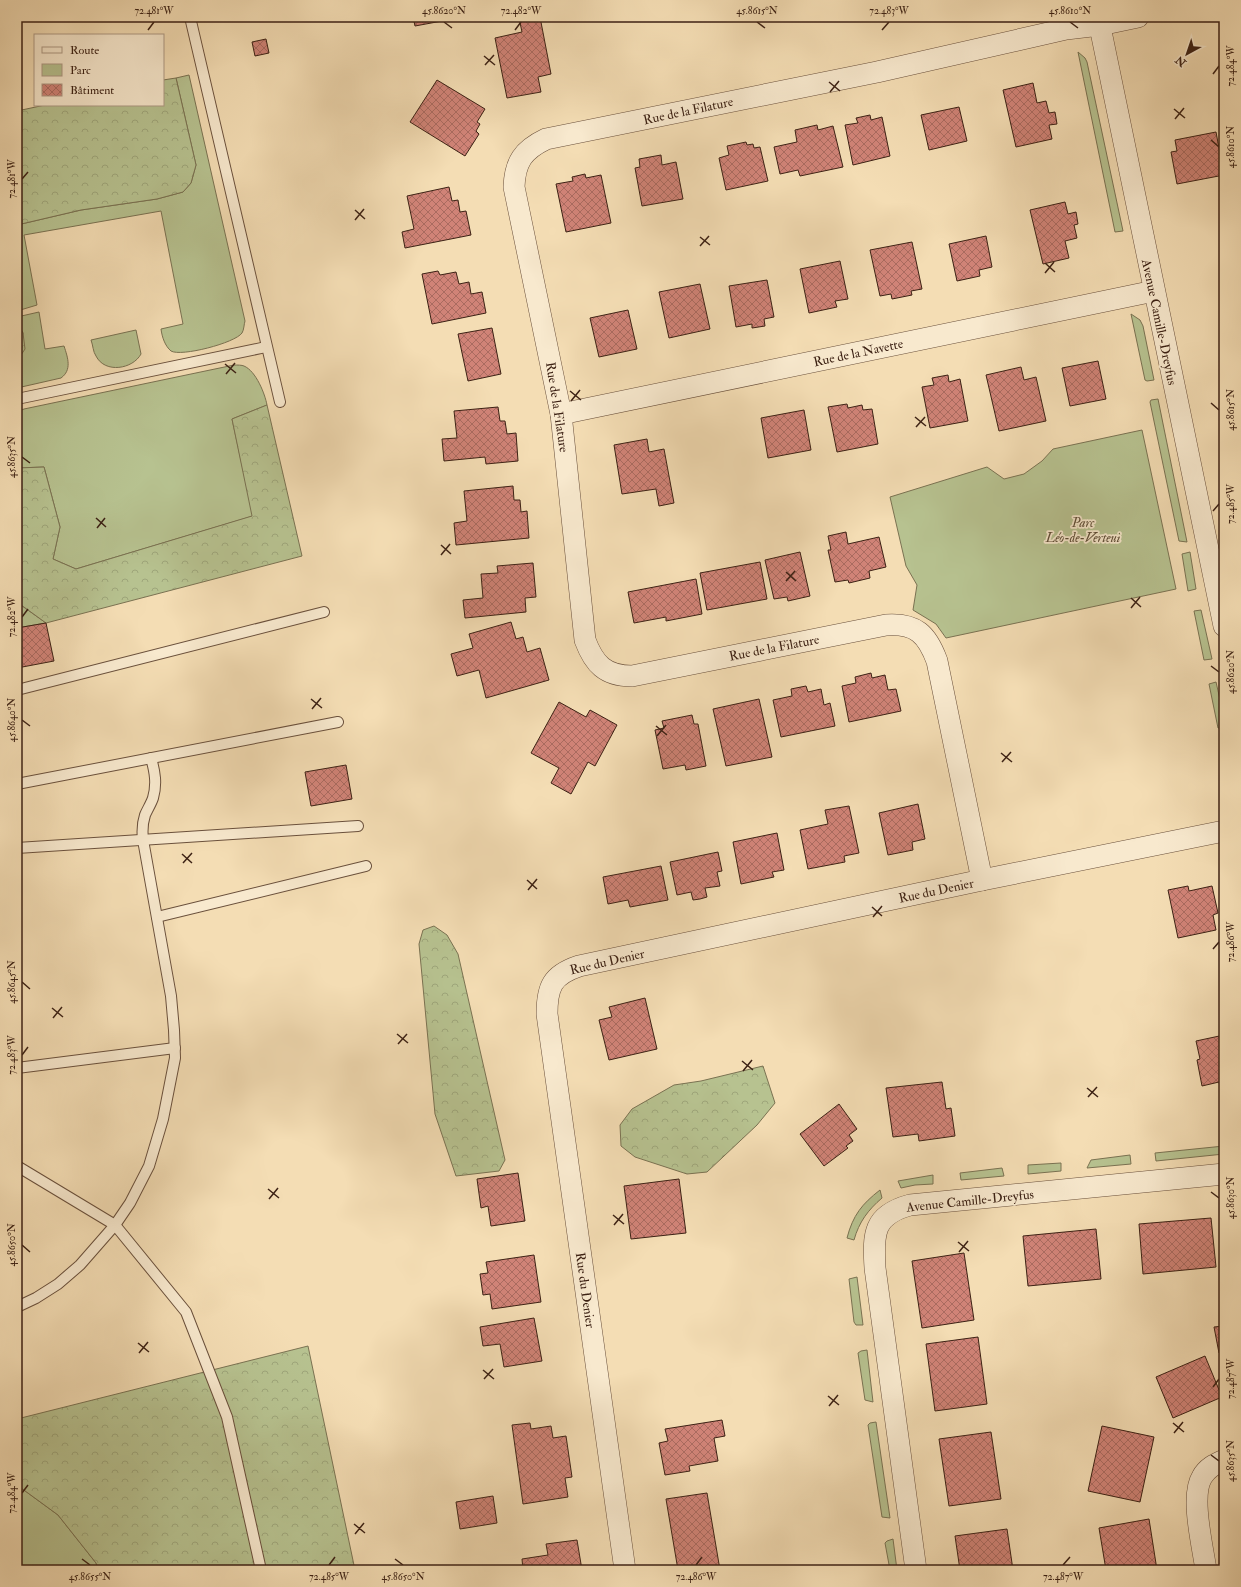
<svg xmlns="http://www.w3.org/2000/svg" width="1241" height="1587" font-family="'IM FELL Double Pica',serif">
<defs>
<pattern id="forest-crowns" width="20" height="18" patternUnits="userSpaceOnUse"><rect width="20" height="18" fill="#b7c290"/><path d="M2 6a3 3 0 1 1 6 0M12 15a3 3 0 1 1 6 0" fill="none" stroke="#9ea67b"/></pattern>
<pattern id="building-cross-hatch" width="8" height="8" patternUnits="userSpaceOnUse"><rect width="8" height="8" fill="#d08377"/><path d="M0 0l8 8M0 8l8-8" fill="none" stroke="#aa6b60"/></pattern>
</defs>
<rect width="100%" height="100%" fill="#f4ddb4"/>
<filter id="stains"><feTurbulence type="fractalNoise" baseFrequency=".005" numOctaves="4"/><feColorMatrix values="0 0 0 0 .2 0 0 0 0 .09 0 0 0 0 .02 0 0 0 .5 -.17"/></filter>
<radialGradient id="worn" r=".72"><stop offset=".6" stop-color="#630" stop-opacity="0"/><stop offset="1" stop-color="#630" stop-opacity=".3"/></radialGradient>
<g fill="#b7c290" stroke="#7a7252">
<path d="M 1078,52 L 1085,58 L 1087,62 L 1123,231 L 1115,232 Z"/>
<path d="M 189,75 L 245,321 C 244,324 244,330 242,333 C 235,343 181,357 171,351 C 165,346 162,337 161,329 L 183,324 L 161,211 L 24,235 L 37,305 L 17,311 L 17,225 L 81,210 L 157,199 L 183,192 L 191,183 L 196,165 L 176,78 Z"/>
<path d="M 39,312 L 45,349 L 64,346 C 68,358 72,370 61,378 L 17,388 L 17,355 L 21,355 L 23,333 L 17,322 L 17,317 Z"/>
<path d="M 1131,314 L 1140,320 L 1143,326 L 1154,380 L 1147,381 L 1145,380 Z"/>
<path d="M 136,330 L 141,354 C 133,369 105,374 96,356 C 93,352 93,345 91,340 Z"/>
<path d="M 234,365 C 237,365 242,365 244,366 C 256,371 265,394 267,405 L 232,419 L 253,516 L 76,569 L 53,559 L 60,527 L 44,467 L 17,468 L 17,412 L 24,409 Z"/>
<path d="M 1158,399 L 1187,542 L 1179,541 L 1150,402 L 1151,400 Z"/>
<path d="M 1142,430 L 1176,589 L 946,638 L 936,624 L 913,610 L 917,585 L 906,566 L 890,497 L 987,467 L 1004,479 L 1024,474 L 1042,461 L 1053,449 Z"/>
<path d="M 1190,552 L 1196,589 L 1188,591 L 1182,554 Z"/>
<path d="M 17,602 L 18,603 L 46,623 L 17,628 Z"/>
<path d="M 1201,610 L 1212,659 L 1204,660 L 1194,611 Z"/>
<path d="M 1216,682 L 1224,717 L 1224,728 L 1218,728 L 1209,684 Z"/>
<path d="M 1224,1146 L 1224,1154 L 1156,1161 L 1155,1153 Z"/>
<path d="M 1130,1155 L 1131,1164 L 1087,1168 L 1091,1160 Z"/>
<path d="M 1061,1163 L 1061,1171 L 1028,1174 L 1028,1165 Z"/>
<path d="M 1002,1168 L 1004,1176 L 961,1180 L 960,1173 Z"/>
<path d="M 933,1175 L 933,1184 L 915,1185 L 901,1188 L 898,1181 Z"/>
<path d="M 880,1190 L 882,1198 C 868,1210 859,1222 854,1240 L 847,1238 C 853,1215 862,1204 880,1190 Z"/>
<path d="M 857,1277 L 863,1325 L 856,1325 L 854,1322 L 849,1279 Z"/>
<path d="M 867,1350 L 873,1402 L 865,1400 L 858,1353 L 861,1351 Z"/>
<path d="M 876,1422 L 890,1518 L 882,1517 L 868,1425 L 870,1423 Z"/>
<path d="M 17,1485 L 58,1515 L 96,1563 L 99,1570 L 17,1570 Z"/>
<path d="M 893,1539 L 897,1570 L 890,1570 L 885,1543 L 887,1541 Z"/>
</g>
<g fill="url(#forest-crowns)" stroke="#7a7252">
<path d="M 176,78 L 196,165 L 191,183 L 183,192 L 157,199 L 81,210 L 17,225 L 17,111 L 45,105 L 163,105 L 163,80 Z"/>
<path d="M 17,322 L 23,333 L 25,349 L 21,355 L 17,355 Z"/>
<path d="M 267,405 L 302,556 L 46,623 L 17,602 L 17,468 L 44,467 L 60,527 L 53,559 L 76,569 L 252,516 L 232,419 Z"/>
<path d="M 434,926 L 447,935 L 458,954 L 505,1160 L 499,1171 L 456,1176 L 435,1114 L 419,944 L 423,930 Z"/>
<path d="M 763,1066 L 775,1103 L 757,1125 L 707,1172 L 687,1174 L 635,1157 L 621,1146 L 620,1125 L 632,1109 L 674,1085 L 701,1081 Z"/>
<path d="M 308,1346 L 355,1570 L 99,1570 L 96,1563 L 58,1515 L 17,1485 L 17,1419 Z"/>
</g>
<g fill="url(#building-cross-hatch)" stroke="#3c2114">
<path d="M 413,17 L 442,17 L 442,21 L 415,26 Z"/>
<path d="M 540,17 L 551,74 L 538,77 L 541,92 L 507,98 L 495,38 L 522,32 L 519,18 Z"/>
<path d="M 266,39 L 269,53 L 255,56 L 252,42 Z"/>
<path d="M 437,80 L 485,109 L 477,122 L 480,124 L 476,131 L 479,134 L 465,156 L 410,122 Z"/>
<path d="M 1033,83 L 1037,103 L 1046,101 L 1049,113 L 1055,112 L 1057,124 L 1049,125 L 1052,139 L 1016,147 L 1003,90 Z"/>
<path d="M 959,107 L 967,141 L 929,150 L 921,115 Z"/>
<path d="M 870,115 L 871,120 L 882,117 L 890,156 L 853,165 L 845,125 L 858,123 L 856,118 Z"/>
<path d="M 817,125 L 818,130 L 833,126 L 843,167 L 800,176 L 798,170 L 780,174 L 774,147 L 797,142 L 795,130 Z"/>
<path d="M 1216,132 L 1224,175 L 1177,184 L 1171,152 L 1177,151 L 1175,140 Z"/>
<path d="M 746,142 L 747,145 L 753,144 L 754,148 L 760,147 L 768,181 L 726,190 L 719,158 L 729,155 L 727,146 Z"/>
<path d="M 661,155 L 662,165 L 676,162 L 683,199 L 642,206 L 635,168 L 640,167 L 639,159 Z"/>
<path d="M 585,174 L 586,178 L 601,175 L 611,223 L 566,232 L 556,184 L 573,181 L 572,177 Z"/>
<path d="M 449,187 L 452,201 L 458,200 L 460,212 L 466,211 L 471,235 L 405,248 L 402,232 L 414,229 L 407,196 Z"/>
<path d="M 1065,202 L 1068,214 L 1076,212 L 1078,224 L 1074,225 L 1077,238 L 1065,241 L 1069,258 L 1043,264 L 1030,210 Z"/>
<path d="M 986,236 L 992,267 L 979,270 L 980,276 L 957,281 L 949,244 Z"/>
<path d="M 912,242 L 922,289 L 911,291 L 912,295 L 892,299 L 891,294 L 880,296 L 870,250 Z"/>
<path d="M 840,261 L 848,299 L 835,301 L 837,307 L 809,313 L 800,269 Z"/>
<path d="M 438,271 L 440,275 L 456,272 L 459,284 L 469,282 L 471,294 L 482,292 L 486,313 L 432,324 L 422,274 Z"/>
<path d="M 767,280 L 774,317 L 764,319 L 765,326 L 752,328 L 752,324 L 736,327 L 729,286 Z"/>
<path d="M 700,284 L 710,329 L 669,338 L 659,292 Z"/>
<path d="M 628,310 L 637,349 L 599,357 L 590,318 Z"/>
<path d="M 492,328 L 501,374 L 468,381 L 458,334 Z"/>
<path d="M 1098,361 L 1106,399 L 1070,406 L 1062,368 Z"/>
<path d="M 1021,367 L 1024,380 L 1036,377 L 1046,421 L 999,431 L 986,375 Z"/>
<path d="M 948,375 L 949,382 L 960,379 L 968,421 L 930,428 L 922,387 L 934,385 L 932,378 Z"/>
<path d="M 847,404 L 848,408 L 862,405 L 863,410 L 872,409 L 878,444 L 837,452 L 828,407 Z"/>
<path d="M 498,407 L 500,421 L 505,421 L 507,434 L 516,433 L 518,461 L 486,464 L 485,457 L 444,461 L 442,439 L 457,438 L 454,411 Z"/>
<path d="M 804,410 L 811,450 L 768,458 L 761,418 Z"/>
<path d="M 647,439 L 649,452 L 664,449 L 674,503 L 659,506 L 656,489 L 622,494 L 614,445 Z"/>
<path d="M 513,486 L 514,500 L 520,500 L 521,512 L 527,511 L 529,538 L 456,545 L 454,523 L 467,521 L 464,491 Z"/>
<path d="M 846,532 L 848,544 L 879,537 L 886,567 L 869,571 L 870,578 L 849,583 L 848,580 L 835,582 L 828,550 L 831,550 L 828,536 Z"/>
<path d="M 800,552 L 810,596 L 788,601 L 787,597 L 774,599 L 765,560 Z"/>
<path d="M 760,562 L 767,599 L 707,610 L 700,573 Z"/>
<path d="M 533,563 L 536,597 L 525,598 L 526,612 L 465,618 L 463,600 L 483,598 L 481,574 L 498,573 L 497,566 Z"/>
<path d="M 696,579 L 702,614 L 666,621 L 666,617 L 634,623 L 628,592 Z"/>
<path d="M 511,622 L 516,639 L 523,637 L 527,652 L 540,648 L 549,680 L 486,698 L 479,670 L 457,676 L 451,654 L 473,648 L 469,634 Z"/>
<path d="M 46,623 L 54,661 L 17,668 L 17,628 Z"/>
<path d="M 871,673 L 872,678 L 885,675 L 888,690 L 896,689 L 901,711 L 849,722 L 842,686 L 856,683 L 855,677 Z"/>
<path d="M 806,686 L 808,692 L 821,689 L 824,705 L 830,703 L 835,726 L 781,737 L 773,700 L 792,696 L 791,689 Z"/>
<path d="M 759,699 L 772,757 L 726,766 L 713,709 Z"/>
<path d="M 559,702 L 586,717 L 590,710 L 617,725 L 595,766 L 588,762 L 571,794 L 551,783 L 559,768 L 531,753 Z"/>
<path d="M 692,715 L 694,724 L 698,724 L 706,766 L 686,770 L 685,765 L 663,769 L 655,730 L 664,728 L 662,721 Z"/>
<path d="M 346,765 L 352,799 L 311,806 L 305,772 Z"/>
<path d="M 918,804 L 925,839 L 912,842 L 913,850 L 888,855 L 879,813 Z"/>
<path d="M 849,806 L 859,853 L 844,856 L 845,862 L 808,869 L 800,830 L 828,824 L 825,810 Z"/>
<path d="M 777,833 L 784,870 L 772,872 L 774,877 L 741,884 L 733,842 Z"/>
<path d="M 718,852 L 722,871 L 717,872 L 720,886 L 705,888 L 707,897 L 700,899 L 693,900 L 691,892 L 677,895 L 670,862 Z"/>
<path d="M 661,866 L 668,900 L 630,907 L 628,900 L 608,904 L 603,877 Z"/>
<path d="M 1188,886 L 1189,891 L 1212,886 L 1218,913 L 1213,915 L 1216,930 L 1178,938 L 1168,890 Z"/>
<path d="M 645,998 L 657,1049 L 609,1060 L 599,1020 L 612,1017 L 609,1007 Z"/>
<path d="M 1224,1035 L 1224,1096 L 1222,1096 L 1219,1082 L 1202,1086 L 1197,1060 L 1200,1059 L 1196,1041 Z"/>
<path d="M 942,1082 L 946,1109 L 951,1108 L 955,1136 L 919,1141 L 918,1134 L 893,1137 L 886,1088 Z"/>
<path d="M 839,1104 L 857,1129 L 849,1135 L 853,1141 L 846,1146 L 848,1148 L 824,1166 L 800,1134 Z"/>
<path d="M 518,1173 L 525,1221 L 491,1226 L 488,1206 L 481,1208 L 477,1179 Z"/>
<path d="M 679,1179 L 686,1233 L 631,1239 L 624,1186 Z"/>
<path d="M 1211,1218 L 1216,1267 L 1143,1274 L 1139,1224 Z"/>
<path d="M 1096,1229 L 1101,1279 L 1028,1286 L 1023,1236 Z"/>
<path d="M 964,1253 L 974,1320 L 922,1328 L 912,1261 Z"/>
<path d="M 534,1255 L 541,1302 L 492,1309 L 490,1294 L 483,1295 L 480,1274 L 488,1273 L 486,1262 Z"/>
<path d="M 534,1318 L 542,1361 L 504,1367 L 500,1344 L 483,1346 L 480,1327 Z"/>
<path d="M 1224,1326 L 1224,1352 L 1219,1353 L 1214,1327 Z"/>
<path d="M 978,1337 L 987,1404 L 935,1411 L 926,1344 Z"/>
<path d="M 1205,1356 L 1222,1397 L 1173,1418 L 1156,1377 Z"/>
<path d="M 722,1420 L 725,1436 L 714,1438 L 718,1461 L 689,1466 L 690,1471 L 665,1475 L 659,1443 L 668,1441 L 665,1429 Z"/>
<path d="M 530,1423 L 531,1429 L 551,1426 L 553,1438 L 566,1436 L 572,1477 L 565,1478 L 568,1497 L 523,1504 L 512,1425 Z"/>
<path d="M 1102,1426 L 1154,1437 L 1140,1502 L 1088,1491 Z"/>
<path d="M 991,1432 L 1001,1499 L 949,1506 L 939,1439 Z"/>
<path d="M 707,1493 L 720,1570 L 678,1570 L 666,1499 Z"/>
<path d="M 493,1496 L 497,1523 L 460,1529 L 456,1502 Z"/>
<path d="M 1149,1519 L 1157,1570 L 1106,1570 L 1099,1528 Z"/>
<path d="M 1007,1529 L 1013,1570 L 960,1570 L 955,1536 Z"/>
<path d="M 577,1540 L 582,1570 L 523,1570 L 522,1559 L 548,1555 L 546,1544 Z"/>
</g>
<g fill="none" stroke-linecap="round" stroke-linejoin="round">
<g stroke="#6a503c" stroke-width="12">
<g id="service">
<path d="M 190,17 L 280,402"/>
<path d="M 17,399 L 266,347"/>
<path d="M 17,690 L 324,612"/>
<path d="M 17,784 L 338,722"/>
<path d="M 17,848 L 358,826"/>
<path d="M 157,917 L 366,866"/>
<path d="M 17,1068 L 175,1048"/>
<path d="M 17,1166 L 115,1225 L 186,1312 L 227,1417 L 261,1570"/>
<path d="M 17,1307 L 36,1298 L 58,1284 L 80,1265 L 115,1225 L 130,1203 L 149,1166 L 163,1119 L 175,1058 L 174,1030 L 171,996 L 143,840 C 142,831 142,824 145,815 C 147,810 151,804 153,798 C 157,784 155,772 151,758"/>
</g>
</g>
<g stroke="#6a503c" stroke-width="22">
<g id="minor">
<path d="M 1098,17 L 1224,626"/>
<path d="M 561,414 L 1154,291"/>
<path d="M 982,880 L 937,661 C 927,634 916,623 886,625 L 632,676 C 605,676 594,664 585,640 L 561,414 L 514,187 C 515,162 523,150 546,139 L 877,72 L 1066,29 L 1100,25 L 1138,17"/>
<path d="M 625,1570 L 547,1014 C 547,987 552,975 579,966 L 982,880 L 1224,831"/>
<path d="M 916,1570 L 875,1268 C 873,1234 873,1215 910,1205 L 1224,1174"/>
<path d="M 1206,1570 C 1203,1548 1190,1496 1202,1477 C 1207,1468 1215,1464 1224,1460"/>
</g>
</g>
<use href="#service" stroke="#f8e9ce" stroke-width="10"/>
<use href="#minor" stroke="#f8e9ce" stroke-width="21"/>
</g>
<path fill="none" stroke="#3c2114" stroke-width="1.5" d="M 444,22 L 452,28M 757,22 L 765,28M 1070,22 L 1078,28M 148,30 L 154,22M 515,30 L 521,22M 882,30 L 889,22M 484,56 L 495,65M 485,65 L 494,55M 1213,74 L 1219,66M 829,82 L 840,91M 830,92 L 839,81M 1174,109 L 1185,118M 1175,119 L 1184,108M 1211,140 L 1219,147M 22,179 L 28,172M 355,210 L 365,219M 355,220 L 364,209M 700,237 L 710,245M 700,246 L 709,236M 1045,263 L 1055,272M 1045,273 L 1054,262M 225,364 L 236,373M 226,374 L 235,363M 570,391 L 581,400M 571,401 L 580,390M 1211,403 L 1219,410M 915,417 L 926,426M 916,427 L 925,417M 22,457 L 30,463M 1213,511 L 1219,504M 96,518 L 106,527M 97,528 L 105,518M 441,545 L 451,554M 441,555 L 450,544M 786,572 L 796,581M 786,581 L 795,571M 1131,598 L 1141,607M 1131,608 L 1140,597M 22,617 L 28,609M 1211,666 L 1219,672M 311,699 L 322,708M 312,709 L 321,698M 22,720 L 30,726M 656,726 L 667,735M 657,736 L 666,725M 1001,753 L 1012,762M 1002,762 L 1011,752M 182,854 L 192,863M 183,863 L 192,853M 527,880 L 537,889M 528,890 L 537,879M 872,907 L 882,916M 873,917 L 882,906M 1213,949 L 1219,942M 22,982 L 30,989M 52,1008 L 63,1017M 53,1018 L 62,1007M 397,1034 L 408,1043M 398,1044 L 407,1034M 22,1055 L 28,1047M 742,1061 L 753,1070M 743,1071 L 752,1060M 1087,1088 L 1098,1097M 1088,1097 L 1097,1087M 268,1189 L 279,1198M 1211,1192 L 1219,1198M 269,1199 L 278,1188M 613,1215 L 624,1224M 614,1225 L 623,1214M 958,1242 L 969,1251M 22,1245 L 30,1252M 959,1252 L 968,1241M 138,1343 L 149,1352M 139,1353 L 148,1342M 483,1370 L 494,1379M 484,1379 L 493,1369M 1213,1387 L 1219,1379M 828,1396 L 839,1405M 829,1406 L 838,1395M 1173,1423 L 1184,1432M 1174,1433 L 1183,1422M 1211,1455 L 1219,1461M 22,1493 L 28,1485M 354,1524 L 365,1533M 355,1534 L 364,1523M 82,1559 L 90,1565M 395,1559 L 403,1565M 329,1565 L 335,1557M 696,1565 L 702,1557M 1063,1565 L 1070,1557"/>
<g text-anchor="middle" stroke-width="3.5" stroke-linejoin="round" paint-order="stroke">
<g font-size="13" fill="#3c2114" stroke="#f8e9ce">
<text transform="translate(688 110) rotate(-12)" y="5">Rue de la Filature</text>
<text transform="translate(1160 322) rotate(78)" y="5">Avenue Camille-Dreyfus</text>
<text transform="translate(858 352) rotate(-12)" y="5">Rue de la Navette</text>
<text transform="translate(558 407) rotate(81)" y="5">Rue de la Filature</text>
<text transform="translate(774 647) rotate(-11)" y="5">Rue de la Filature</text>
<text transform="translate(936 890) rotate(-12)" y="5">Rue du Denier</text>
<text transform="translate(607 961) rotate(-13)" y="5">Rue du Denier</text>
<text transform="translate(970 1200) rotate(-6)" y="5">Avenue Camille-Dreyfus</text>
<text transform="translate(586 1290) rotate(82)" y="5">Rue du Denier</text>
</g>
<g font-size="13" font-style="italic" fill="#5b4933" stroke="#f8e9ce">
<text x="1083" y="527">Parc<tspan x="1083" dy="15">Léo-de-Verteui</tspan></text>
</g>
</g>
<rect width="1241" height="1587" fill="none" stroke="#f4ddb4" stroke-width="44"/>
<rect x="34" y="34" width="130" height="72" fill="#f8e9ce" stroke="#ad9984"/>
<rect x="42" y="47" width="20" height="6" fill="#f8e9ce" stroke="#ad9984"/>
<text x="70" y="54" font-size="12" fill="#3c2114">Route</text>
<rect x="42" y="64" width="20" height="12" fill="#b7c290" stroke="#ad9984"/>
<text x="70" y="74" font-size="12" fill="#3c2114">Parc</text>
<rect x="42" y="84" width="20" height="12" fill="url(#building-cross-hatch)" stroke="#ad9984"/>
<text x="70" y="94" font-size="12" fill="#3c2114">Bâtiment</text>
<g transform="translate(1187 54) rotate(220)" stroke="#f8e9ce" stroke-width="3" paint-order="stroke">
<path d="M0-3L7 15L0 10L-7 15Z" fill="#3c2114"/>
<text y="-6" font-size="11" font-weight="bold" text-anchor="middle" fill="#3c2114">N</text>
</g>
<rect x="22" y="22" width="1197" height="1543" fill="none" stroke="#3c2114" stroke-width="1.5"/>
<g font-size="10" text-anchor="middle" fill="#3c2114">
<text x="154" y="14">72.481°W</text>
<text x="444" y="14">45.8620°N</text>
<text x="521" y="14">72.482°W</text>
<text x="757" y="14">45.8615°N</text>
<text x="889" y="14">72.483°W</text>
<text x="1070" y="14">45.8610°N</text>
<text transform="translate(1230 66) rotate(-90)" y="4">72.484°W</text>
<text transform="translate(1230 147) rotate(-90)" y="4">45.8610°N</text>
<text transform="translate(11 179) rotate(-90)" y="4">72.481°W</text>
<text transform="translate(1230 410) rotate(-90)" y="4">45.8615°N</text>
<text transform="translate(11 457) rotate(-90)" y="4">45.8635°N</text>
<text transform="translate(1230 504) rotate(-90)" y="4">72.485°W</text>
<text transform="translate(11 617) rotate(-90)" y="4">72.482°W</text>
<text transform="translate(1230 672) rotate(-90)" y="4">45.8620°N</text>
<text transform="translate(11 720) rotate(-90)" y="4">45.8640°N</text>
<text transform="translate(1230 942) rotate(-90)" y="4">72.486°W</text>
<text transform="translate(11 982) rotate(-90)" y="4">45.8645°N</text>
<text transform="translate(11 1055) rotate(-90)" y="4">72.483°W</text>
<text transform="translate(1230 1198) rotate(-90)" y="4">45.8630°N</text>
<text transform="translate(11 1245) rotate(-90)" y="4">45.8650°N</text>
<text transform="translate(1230 1379) rotate(-90)" y="4">72.487°W</text>
<text transform="translate(1230 1461) rotate(-90)" y="4">45.8635°N</text>
<text transform="translate(11 1493) rotate(-90)" y="4">72.484°W</text>
<text x="90" y="1580">45.8655°N</text>
<text x="329" y="1580">72.485°W</text>
<text x="403" y="1580">45.8650°N</text>
<text x="696" y="1580">72.486°W</text>
<text x="1063" y="1580">72.487°W</text>
</g>
<rect width="100%" height="100%" filter="url(#stains)"/>
<rect width="100%" height="100%" fill="url(#worn)"/>
</svg>
